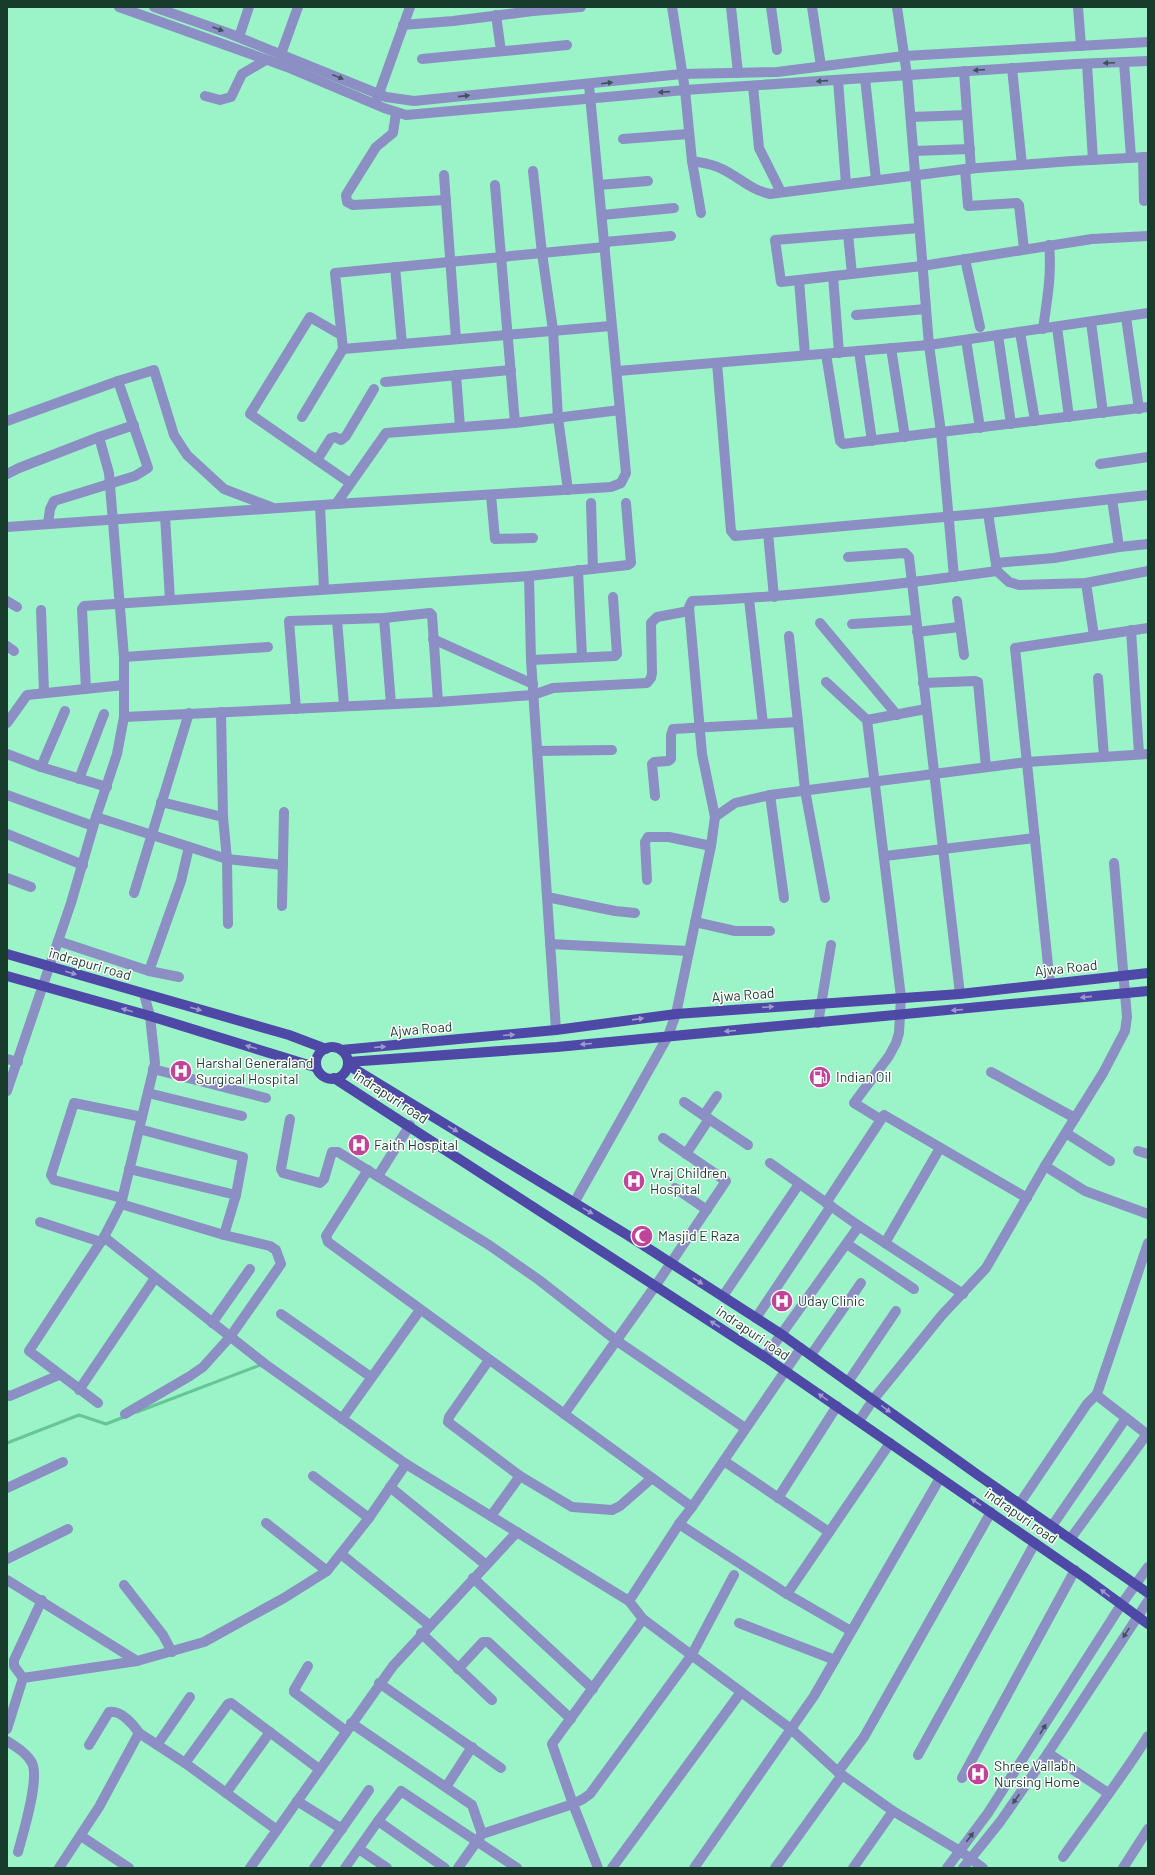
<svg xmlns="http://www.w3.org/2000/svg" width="1155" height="1875" font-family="Barlow,sans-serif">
<rect width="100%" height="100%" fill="#9bf4c8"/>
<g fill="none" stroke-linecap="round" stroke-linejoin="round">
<g stroke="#66c599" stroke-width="3">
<path d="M 137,1412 L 263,1364"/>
<path d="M 7,1443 L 79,1415 L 106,1424 L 124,1417"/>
</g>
<g stroke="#8c8fc3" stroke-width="10">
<path d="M 119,7 L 287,67 L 384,108 L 406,115 L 685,90 L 1075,64 L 1148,61"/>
<path d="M 154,7 L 228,33 L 386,97 L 414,101 L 682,74 L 777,72 L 904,56 L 1148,42"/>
<path d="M 672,7 L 685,90 L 692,161 C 703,163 713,164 722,169 C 739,177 751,190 770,194 L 965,169 L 1072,161 L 1148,157"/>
<path d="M 731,7 L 738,73"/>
<path d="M 771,7 L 777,50"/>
<path d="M 812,7 L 821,66"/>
<path d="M 897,7 L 907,75 L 929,345 L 941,432 L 1148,407"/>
<path d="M 1078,7 L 1081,46"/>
<path d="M 496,15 L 501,51"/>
<path d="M 403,25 L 453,21 L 533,11 L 581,7"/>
<path d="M 239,37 L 249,7"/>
<path d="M 281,54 L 298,7"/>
<path d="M 422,59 L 567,45"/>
<path d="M 1124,62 L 1131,157"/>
<path d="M 1087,64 L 1093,160"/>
<path d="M 1012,68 L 1022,165"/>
<path d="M 964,71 L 971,169"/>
<path d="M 865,78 L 876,180"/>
<path d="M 838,80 L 846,184"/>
<path d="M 753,86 L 759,148 L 781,192"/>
<path d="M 205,96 L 220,100 L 231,97 L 242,74 L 266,60"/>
<path d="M 377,99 L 410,7"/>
<path d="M 396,113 L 393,133 L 376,147 L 346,195 L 347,202 L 353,205 L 446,200"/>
<path d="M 911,117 L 967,115"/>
<path d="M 623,139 L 688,134"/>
<path d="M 914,151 L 970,149"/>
<path d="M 1143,157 L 1144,201"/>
<path d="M 692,161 L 701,213"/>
<path d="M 965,169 L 968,206 L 1017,203 L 1019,205 L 1024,249"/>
<path d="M 533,171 L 542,253 L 553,330 L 558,418 L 568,490"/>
<path d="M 444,175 L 456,339"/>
<path d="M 495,185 L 515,423"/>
<path d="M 599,185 L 648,181"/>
<path d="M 602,215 L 674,208"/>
<path d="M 919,228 L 775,240 L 781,282 L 922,266 L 1092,239 L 1148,236"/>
<path d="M 848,234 L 852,274"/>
<path d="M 605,242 L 671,236"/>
<path d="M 965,259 L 980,327"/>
<path d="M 395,267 L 402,344"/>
<path d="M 833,276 L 839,353"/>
<path d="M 799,280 L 805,355"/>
<path d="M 856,315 L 926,309"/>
<path d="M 1126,317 L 1139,409"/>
<path d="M 1091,322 L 1103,413"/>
<path d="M 1057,327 L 1069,417"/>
<path d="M 1043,329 C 1047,300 1052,274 1049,245"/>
<path d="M 1020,332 L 1035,421"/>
<path d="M 341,335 L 310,317 L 250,414 L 350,483"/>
<path d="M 998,335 L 1011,424"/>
<path d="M 966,340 L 980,428"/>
<path d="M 891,348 L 905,437"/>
<path d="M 343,349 L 611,326"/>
<path d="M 859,351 L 872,441"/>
<path d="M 826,354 L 840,441 L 843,444 L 941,432 L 954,577"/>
<path d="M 717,363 L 731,531 L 735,536 L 988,513"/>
<path d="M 618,371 L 929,345 L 1148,313"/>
<path d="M 456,375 L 460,427"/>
<path d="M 118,381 L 154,370 L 174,435 L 187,455 L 224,489 L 271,507"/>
<path d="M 385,382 L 511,370"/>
<path d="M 302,417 L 343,349 L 335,273 L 605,247"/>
<path d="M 7,421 L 118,381 L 148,468 L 135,476 L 54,501 L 50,509 L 48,524"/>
<path d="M 317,460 L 331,438 L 335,437 L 341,440 L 346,436 L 374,389"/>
<path d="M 1100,464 L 1148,457"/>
<path d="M 7,474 L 19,468 L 99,437 L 134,425"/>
<path d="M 491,495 L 495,539 L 533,538"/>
<path d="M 1112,499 L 1119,547"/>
<path d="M 591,503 L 593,569"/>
<path d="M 336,504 L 386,433 L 515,423 L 620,410"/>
<path d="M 320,506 L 324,589"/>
<path d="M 165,516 L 170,600"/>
<path d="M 7,527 L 336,504 L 611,487 L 621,483 L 626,473 L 589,85"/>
<path d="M 768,533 L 774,597"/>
<path d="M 848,557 L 905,553 L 909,557 L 960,994"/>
<path d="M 996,563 L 1054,558 L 1119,547 L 1148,544"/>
<path d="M 578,570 L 582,657"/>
<path d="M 997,571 L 988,513 L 1148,495"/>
<path d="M 529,576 L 531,660 L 556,1030"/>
<path d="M 1086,583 L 1094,636"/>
<path d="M 749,599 L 763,724"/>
<path d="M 7,601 L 17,607"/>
<path d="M 957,601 L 964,655"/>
<path d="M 41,610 L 44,692"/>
<path d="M 384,618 L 391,704"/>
<path d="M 337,620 L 344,705"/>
<path d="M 820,623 L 897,715"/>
<path d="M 852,624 L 915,620"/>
<path d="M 1131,630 L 1139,754"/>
<path d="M 917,632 L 959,627"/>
<path d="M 789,636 L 805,790 L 825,898"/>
<path d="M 433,639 L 533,684"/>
<path d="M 7,646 L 14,651"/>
<path d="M 124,657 L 268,647"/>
<path d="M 531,660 L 615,656 L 617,654 L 613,597"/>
<path d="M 1098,678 L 1104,757"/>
<path d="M 826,682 L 867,720 L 901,997 L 899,1033 L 896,1043 L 889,1056 L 854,1103 L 880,1119"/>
<path d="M 923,683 L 975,681 L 978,682 L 986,767"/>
<path d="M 86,689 L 82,609 L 84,606 L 529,576 L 628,565 L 631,563 L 626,503"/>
<path d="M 296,709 L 289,621 L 384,618 L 430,613 L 432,615 L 438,702"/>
<path d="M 221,712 L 223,817 L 227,859 L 228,924"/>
<path d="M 124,717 L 438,702 L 533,695 L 553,688 L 647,683 L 651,678 L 652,673 L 651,623 L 657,617 L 689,611"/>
<path d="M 867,720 L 926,709"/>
<path d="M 7,723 L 27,695 L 124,685"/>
<path d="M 537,751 L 612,750"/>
<path d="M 7,754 L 41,767 L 107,787"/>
<path d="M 41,767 L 65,711"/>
<path d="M 79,779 L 104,714"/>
<path d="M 7,795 L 93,826"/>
<path d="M 770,795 L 784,898"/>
<path d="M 655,796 L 652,764 L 654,762 L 668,761 L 671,759 L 671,735 L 673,729 L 798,722"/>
<path d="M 161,802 L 223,817"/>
<path d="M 96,817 L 227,859 L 283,865"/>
<path d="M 715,817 L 702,754 L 689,607 L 692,601 C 794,597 896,585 997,571 L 1009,582 L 1019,585 L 1086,583 L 1148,571"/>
<path d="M 7,834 L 83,865"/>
<path d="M 885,856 L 1035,838"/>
<path d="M 7,878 L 31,887"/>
<path d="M 647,880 L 645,842 L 648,837 L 669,837 L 711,846"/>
<path d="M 134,893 L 189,713"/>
<path d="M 547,897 L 615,911 L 635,913"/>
<path d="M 282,906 L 284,812"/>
<path d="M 695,922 L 735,931 L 770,931"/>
<path d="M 58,941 L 149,971 L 179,977"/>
<path d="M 550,944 L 689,951"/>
<path d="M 149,971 L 181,881 L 189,847"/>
<path d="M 1050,984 L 1015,648 L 1148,628"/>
<path d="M 144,994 L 150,1016 L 155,1063 L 121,1204 L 104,1237 L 265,1364 L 406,1464 L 629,1601 L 643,1619 L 791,1729 L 838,1772 L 893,1811 L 960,1851 L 983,1868"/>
<path d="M 818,1023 L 831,945"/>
<path d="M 7,1059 L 18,1062"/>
<path d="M 153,1069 L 266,1098"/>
<path d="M 991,1072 L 1075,1118"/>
<path d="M 7,1091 L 71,903 L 96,817 L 117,754 L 124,717 L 124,657 L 109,473 L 99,437"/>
<path d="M 148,1093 L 242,1116"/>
<path d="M 684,1102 L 709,1119 L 686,1154"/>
<path d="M 704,1115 L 717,1096"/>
<path d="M 290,1119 L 281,1169 L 283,1173 L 320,1183 L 324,1179 L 332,1152 L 338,1152 L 489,1245 L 539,1280 L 617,1341 L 745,1428"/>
<path d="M 709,1119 L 748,1145"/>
<path d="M 139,1129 L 243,1157 L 236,1195 L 224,1235"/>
<path d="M 1066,1133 L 1110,1161"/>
<path d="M 1138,1151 L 1148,1154"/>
<path d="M 770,1163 L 859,1226 L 963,1294"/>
<path d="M 1045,1166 L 1085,1191 L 1148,1214"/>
<path d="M 129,1169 L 236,1195"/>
<path d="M 368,1170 L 326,1236 L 328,1242 L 692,1507"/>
<path d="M 378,1176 L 410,1125"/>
<path d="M 675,1188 L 707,1210"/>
<path d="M 122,1198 L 54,1180 L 51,1175 L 74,1103 L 142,1117"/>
<path d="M 574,1203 L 668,1036 L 676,1014 L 711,846 L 715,817 L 735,803 L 770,795 L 1027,762 L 1148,754"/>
<path d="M 826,1203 L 884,1115 L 1027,1198"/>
<path d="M 121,1204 L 224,1235 L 270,1246 L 276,1250 L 281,1264 L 230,1337 L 203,1367 L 190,1376 L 125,1414"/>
<path d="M 40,1222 L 101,1242"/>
<path d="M 885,1243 L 940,1148"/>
<path d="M 1148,1243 L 1097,1394 L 1099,1397 L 1148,1435"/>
<path d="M 847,1244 L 914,1289"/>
<path d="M 723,1296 L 799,1184"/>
<path d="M 281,1314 L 371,1377"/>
<path d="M 756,1318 L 831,1206"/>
<path d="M 212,1323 L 250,1269"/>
<path d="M 811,1355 L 861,1283"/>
<path d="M 765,1357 L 859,1226"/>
<path d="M 489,1360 L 449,1417 L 448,1422 L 520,1476 L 572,1507 L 612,1510 L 620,1506 L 652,1478"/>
<path d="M 848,1382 L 896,1311"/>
<path d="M 79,1390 L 155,1278"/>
<path d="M 7,1395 L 10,1396 L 59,1375"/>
<path d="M 98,1403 L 29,1351 L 104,1237"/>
<path d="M 564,1414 L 656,1285 L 726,1181 L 663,1138"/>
<path d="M 342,1419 L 420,1310"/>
<path d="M 859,1421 L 873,1400 L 942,1315 L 986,1268 L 1045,1166 L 1103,1073 L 1125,1031 L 1127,1017 L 1114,863"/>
<path d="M 724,1461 L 829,1532"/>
<path d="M 313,1476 L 369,1518"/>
<path d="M 390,1487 L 485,1564"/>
<path d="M 7,1488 L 63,1462"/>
<path d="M 778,1498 L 837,1406"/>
<path d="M 1020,1503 L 1087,1404 L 1097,1394"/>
<path d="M 491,1516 L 520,1476"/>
<path d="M 266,1523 L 327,1571"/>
<path d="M 679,1524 L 787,1594 L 851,1631"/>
<path d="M 1052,1526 L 1126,1418"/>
<path d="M 1071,1538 L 1147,1434"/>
<path d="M 341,1554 L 429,1625"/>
<path d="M 7,1559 L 68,1529"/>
<path d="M 473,1578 L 593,1689"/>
<path d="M 7,1580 L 137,1661 L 204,1642 L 284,1598 L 327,1571 L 369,1518 L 406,1464"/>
<path d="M 124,1585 L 163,1635 L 172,1652"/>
<path d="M 787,1594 L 890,1443"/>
<path d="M 629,1601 L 679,1524 L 692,1507 L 801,1348"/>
<path d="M 739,1623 L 835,1660"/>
<path d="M 421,1633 L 492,1700"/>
<path d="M 308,1666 L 294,1690 L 294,1692 L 346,1731"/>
<path d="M 458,1669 L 483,1642 L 488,1642 L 571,1719"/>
<path d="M 23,1678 L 14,1666 L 14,1660 L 42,1600"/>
<path d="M 379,1683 L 501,1768"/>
<path d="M 351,1723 L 472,1805 L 482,1834"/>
<path d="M 7,1729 L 23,1678 L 137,1661"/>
<path d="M 7,1741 C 16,1747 27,1753 32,1763 C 40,1779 23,1833 18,1852"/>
<path d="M 89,1745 L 109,1712 C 121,1710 133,1724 139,1733"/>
<path d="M 157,1745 L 190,1697"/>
<path d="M 1048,1753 L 1108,1793"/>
<path d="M 918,1755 L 1035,1543"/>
<path d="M 185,1763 L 228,1704 L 231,1703 L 319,1769"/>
<path d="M 838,1772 L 864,1737 L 991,1512"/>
<path d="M 962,1778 L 1075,1570"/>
<path d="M 446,1787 L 472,1747"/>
<path d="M 226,1793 L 270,1732"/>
<path d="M 297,1801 L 342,1829"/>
<path d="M 378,1821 L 445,1868"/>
<path d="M 81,1836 L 129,1868"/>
<path d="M 359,1849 L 387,1868"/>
<path d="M 1063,1857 C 1091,1817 1122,1778 1148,1736"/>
<path d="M 59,1868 L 99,1807 L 139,1733 L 185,1763 L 277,1830"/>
<path d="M 250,1868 L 393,1666 L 517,1532"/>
<path d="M 314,1868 L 369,1790"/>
<path d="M 345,1868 L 378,1821 L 401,1791 L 517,1868"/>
<path d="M 458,1868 L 482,1834 L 573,1804 L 583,1799 L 590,1794 L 691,1656 L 734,1575"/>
<path d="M 598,1868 L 573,1804 L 552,1744 L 643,1619"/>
<path d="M 612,1868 L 741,1692"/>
<path d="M 694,1868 L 814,1696 L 940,1478"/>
<path d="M 775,1868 L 842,1775"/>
<path d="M 853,1868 L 893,1811"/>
<path d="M 947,1868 L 988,1813 L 1121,1605 L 1148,1567"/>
<path d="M 963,1868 L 1000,1822 L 1048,1753 L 1148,1601"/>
<path d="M 1123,1868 L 1148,1829"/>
</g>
<g stroke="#4e48a6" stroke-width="10">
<path d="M 7,954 L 289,1035 L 326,1049"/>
<path d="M 7,976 L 150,1016 L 315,1067"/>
<circle cx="332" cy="1063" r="16"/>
<path d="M 341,1050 L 556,1030 L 676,1014 L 960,994 L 1148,973"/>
<path d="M 348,1062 L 557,1047 L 1148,991"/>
<path d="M 348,1065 L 629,1236 L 781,1334 L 978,1475 L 1148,1593"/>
<path d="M 334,1078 L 765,1357 L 1084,1577 L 1148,1624"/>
</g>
</g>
<defs><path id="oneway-solid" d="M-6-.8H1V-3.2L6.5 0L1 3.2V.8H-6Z"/></defs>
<g fill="#3a5559">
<use href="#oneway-solid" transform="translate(218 29) rotate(20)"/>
<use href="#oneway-solid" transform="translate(1109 63) rotate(178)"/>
<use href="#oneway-solid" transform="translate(979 70) rotate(176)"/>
<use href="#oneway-solid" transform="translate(338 77) rotate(22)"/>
<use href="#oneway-solid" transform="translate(822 81) rotate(176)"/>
<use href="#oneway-solid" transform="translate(607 83) rotate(-7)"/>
<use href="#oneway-solid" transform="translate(664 92) rotate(176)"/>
<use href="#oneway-solid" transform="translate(464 96) rotate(-6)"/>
<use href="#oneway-solid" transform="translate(1126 1633) rotate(123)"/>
<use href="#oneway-solid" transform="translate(1043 1729) rotate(-58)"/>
<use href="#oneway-solid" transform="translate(1016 1799) rotate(125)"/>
<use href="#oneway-solid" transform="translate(970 1837) rotate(-53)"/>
</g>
<g fill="#9e9ace">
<use href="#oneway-solid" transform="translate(71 973) rotate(16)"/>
<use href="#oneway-solid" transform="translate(1086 997) rotate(174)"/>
<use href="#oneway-solid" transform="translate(768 1007) rotate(-4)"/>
<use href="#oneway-solid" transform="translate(196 1009) rotate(16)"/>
<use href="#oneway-solid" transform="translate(127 1010) rotate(-164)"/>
<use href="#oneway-solid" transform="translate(957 1010) rotate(175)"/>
<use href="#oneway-solid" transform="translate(638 1019) rotate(-8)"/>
<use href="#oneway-solid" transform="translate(730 1031) rotate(175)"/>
<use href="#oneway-solid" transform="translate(509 1035) rotate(-5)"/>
<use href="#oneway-solid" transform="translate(586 1044) rotate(175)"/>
<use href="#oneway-solid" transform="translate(251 1047) rotate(-163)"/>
<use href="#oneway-solid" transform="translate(380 1047) rotate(-5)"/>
<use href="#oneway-solid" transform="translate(453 1129) rotate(31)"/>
<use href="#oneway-solid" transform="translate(588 1211) rotate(31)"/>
<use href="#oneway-solid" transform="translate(698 1281) rotate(32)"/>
<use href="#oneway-solid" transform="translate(715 1324) rotate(-147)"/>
<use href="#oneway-solid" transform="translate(823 1397) rotate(-145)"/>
<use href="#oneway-solid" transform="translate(886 1409) rotate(36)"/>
<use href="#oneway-solid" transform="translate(976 1502) rotate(-146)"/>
<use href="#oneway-solid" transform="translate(1105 1593) rotate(-142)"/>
</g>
<defs>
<g id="hospital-disc" transform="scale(1.15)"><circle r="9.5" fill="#be4598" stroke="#fff"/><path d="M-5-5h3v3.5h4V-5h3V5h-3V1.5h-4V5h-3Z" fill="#fff"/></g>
<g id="fuel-disc" transform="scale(1.15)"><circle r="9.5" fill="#be4598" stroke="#fff"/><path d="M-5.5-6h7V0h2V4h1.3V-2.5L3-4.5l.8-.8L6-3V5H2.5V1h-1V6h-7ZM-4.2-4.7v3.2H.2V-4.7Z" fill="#fff"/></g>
<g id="mosque-disc" transform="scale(1.15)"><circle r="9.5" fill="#be4598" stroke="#fff"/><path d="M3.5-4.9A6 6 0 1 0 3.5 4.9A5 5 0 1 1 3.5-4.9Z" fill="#fff"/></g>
</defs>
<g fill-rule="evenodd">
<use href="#hospital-disc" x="181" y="1071"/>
<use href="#fuel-disc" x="820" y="1077"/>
<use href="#hospital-disc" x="359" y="1145"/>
<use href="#hospital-disc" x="634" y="1181"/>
<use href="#mosque-disc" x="642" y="1236"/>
<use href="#hospital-disc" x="782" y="1301"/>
<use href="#hospital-disc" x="978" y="1774"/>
</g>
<g text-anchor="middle" stroke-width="3" stroke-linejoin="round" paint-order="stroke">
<g font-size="14" fill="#173c2c" stroke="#fff">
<text transform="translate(90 964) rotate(16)" y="5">indrapuri road</text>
<text transform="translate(1066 968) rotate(-6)" y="5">Ajwa Road</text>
<text transform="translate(743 995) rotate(-4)" y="5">Ajwa Road</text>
<text transform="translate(421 1029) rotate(-5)" y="5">Ajwa Road</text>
<text transform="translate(391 1097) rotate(33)" y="5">indrapuri road</text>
<text transform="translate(753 1333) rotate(34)" y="5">indrapuri road</text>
<text transform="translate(1021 1516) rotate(35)" y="5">indrapuri road</text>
</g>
<g font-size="14" fill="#173c2c" stroke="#fff" text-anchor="start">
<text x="196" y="1068">Harshal Generaland<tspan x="196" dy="16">Surgical Hospital</tspan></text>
<text x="836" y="1082">Indian Oil</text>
<text x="374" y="1150">Faith Hospital</text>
<text x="650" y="1178">Vraj Children<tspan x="650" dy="16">Hospital</tspan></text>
<text x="658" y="1241">Masjid E Raza</text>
<text x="798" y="1306">Uday Clinic</text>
<text x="994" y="1771">Shree Vallabh<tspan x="994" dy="16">Nursing Home</tspan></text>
</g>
</g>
<rect width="1155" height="1875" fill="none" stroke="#173c2c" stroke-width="16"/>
</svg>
